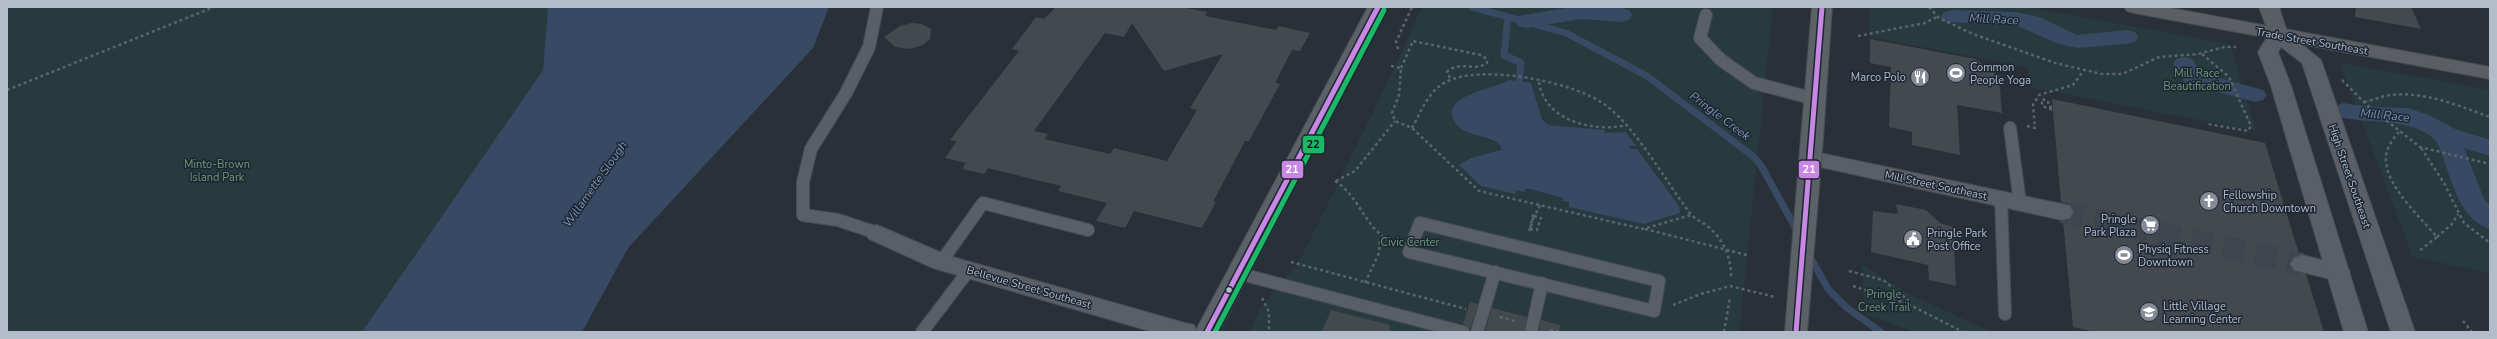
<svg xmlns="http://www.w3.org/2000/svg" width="2497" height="339" font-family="'Nunito Sans',sans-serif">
<rect width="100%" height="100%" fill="#2a3038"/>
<g fill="#273a3e" fill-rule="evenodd">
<path d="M 7,7 L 548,7 L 543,70 L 362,332 L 7,332 Z"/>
<path d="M 1422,7 L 1773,7 L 1739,332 L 1249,332 L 1260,309 L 1301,258 L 1385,88 ZM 1503,85 L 1539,113 L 1549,125 L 1605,133 L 1635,146 L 1629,146 L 1630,149 L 1637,149 L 1679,206 L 1569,206 L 1569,202 L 1562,200 L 1563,198 L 1525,188 L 1517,190 L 1495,152 L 1501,150 L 1499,144 L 1463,130 L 1470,94 Z"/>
<path d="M 1870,7 L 2026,7 L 2230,44 L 2256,131 L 2030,87 L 2028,67 L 1869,37 Z"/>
<path d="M 2340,63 L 2490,90 L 2490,273 L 2413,257 Z"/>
<path d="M 1862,264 L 1909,294 L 1992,332 L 1914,332 L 1865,314 Z"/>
</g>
<g fill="#384963">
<path d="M 548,7 L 829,7 L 813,48 L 628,248 L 582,332 L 362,332 L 543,70 Z"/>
<path d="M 1509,80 L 1531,83 L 1542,119 L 1549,125 L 1604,130 L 1605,133 L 1626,132 L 1636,146 L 1629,146 L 1630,149 L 1637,149 L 1679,206 L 1680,213 L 1644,224 L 1569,207 L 1569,202 L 1562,201 L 1563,198 L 1530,189 L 1525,189 L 1524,192 L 1517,190 L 1515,194 L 1481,186 L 1459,165 L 1471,158 L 1501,150 L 1501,147 C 1492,132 1457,140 1452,115 C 1448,94 1497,88 1509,80 Z"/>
</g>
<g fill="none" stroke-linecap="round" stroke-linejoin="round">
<g stroke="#384963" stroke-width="7">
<path d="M 1472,7 L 1566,33 L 1647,76 L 1754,157 L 1762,167 L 1798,233"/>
<path d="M 1508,17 L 1504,55 L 1521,63 L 1519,82"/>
<path d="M 1808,253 L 1828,289 L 1847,308 L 1881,332"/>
</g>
<g fill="#384963" fill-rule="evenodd">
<path d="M 1571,7 L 1621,8 L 1629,10 L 1632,15 L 1629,20 L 1621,22 L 1581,19 L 1526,28 L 1518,26 L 1515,21 L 1518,16 Z"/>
<path d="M 1952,10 L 2016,12 L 2039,17 L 2077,35 L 2127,30 L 2135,32 L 2138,37 L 2135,42 L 2127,44 L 2077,48 L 2056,43 L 2016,25 L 1944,22 L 1941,17 L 1944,12 Z"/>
<path d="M 2184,57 L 2192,59 L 2201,73 L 2263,90 L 2267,95 L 2263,100 L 2255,102 L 2185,83 L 2173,64 L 2176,59 Z"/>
<path d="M 2343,103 L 2369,107 L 2408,108 L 2429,115 L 2455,129 L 2490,140 L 2490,156 L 2464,148 L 2484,199 L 2490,205 L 2490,229 C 2460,220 2452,181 2442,155 C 2440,150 2438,142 2434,139 C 2408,116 2367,125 2335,116 L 2331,111 L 2335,106 Z"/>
</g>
</g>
<g fill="#444950" fill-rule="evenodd">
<path d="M 1056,7 L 1181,7 L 1207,12 L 1205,16 L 1276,30 L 1278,26 L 1310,33 L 1300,51 L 1292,50 L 1275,83 L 1280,84 L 1249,141 L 1245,141 L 1213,202 L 1216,202 L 1202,228 L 1134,211 L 1125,228 L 1096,221 L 1107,203 L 1058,191 L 1061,186 L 988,168 L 984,174 L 962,169 L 966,163 L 945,158 L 957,141 L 950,140 L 1019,51 L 1012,49 L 1036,17 L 1044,19 ZM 1132,23 L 1164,71 L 1223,54 L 1190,108 L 1197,110 L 1167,161 L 1114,148 L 1110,154 L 1045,139 L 1048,134 L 1034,131 L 1105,33 L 1124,37 Z"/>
<path d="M 2356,7 L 2411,7 L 2421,29 L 2355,17 Z"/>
<path d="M 912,23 L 922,24 L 931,29 L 930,39 L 923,45 L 910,49 L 895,47 L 884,37 L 900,26 Z"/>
<path d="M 1870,39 L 1975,59 L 1999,75 L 2002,113 L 1957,105 L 1960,155 L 1912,145 L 1912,132 L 1889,127 L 1891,67 L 1870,63 Z"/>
<path d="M 2052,99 L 2265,143 L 2299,254 L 2293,257 L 2289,265 L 2294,271 L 2306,274 L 2324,332 L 2095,332 L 2073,327 L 2063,221 L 2071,219 L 2074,211 L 2070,205 L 2061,202 Z"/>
<path d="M 1896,204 L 1926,210 L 1940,223 L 1953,227 L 1956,286 L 1929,280 L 1928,265 L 1871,252 L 1873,211 L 1898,214 Z"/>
<path d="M 1470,302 L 1478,304 L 1470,329 L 1463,324 Z"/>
<path d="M 1492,308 L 1527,317 L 1524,332 L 1485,332 Z"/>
<path d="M 1331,310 L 1390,325 L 1390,332 L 1322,332 Z"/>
<path d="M 1541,320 L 1560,325 L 1559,332 L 1539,332 Z"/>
</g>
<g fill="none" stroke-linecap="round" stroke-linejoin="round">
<path stroke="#3f454e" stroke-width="22" stroke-dasharray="22 11" stroke-linecap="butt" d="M 2062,212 L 2302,264"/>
<g stroke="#484c53" stroke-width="14">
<g id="service">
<path d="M 877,7 L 869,47 L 846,93 L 811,149 L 803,182 L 803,215 L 838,220 L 877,233"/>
<path d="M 1706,15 L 1700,38 L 1721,60 L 1754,83 L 1815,99"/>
<path d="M 2010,128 L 2020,203"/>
<path d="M 2001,199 L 2005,314"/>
<path d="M 1420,223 L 1659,281 L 1654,311 L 1409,252 Z"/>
<path d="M 941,262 L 983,203 L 1088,230"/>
<path d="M 1237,273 L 1463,332"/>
<path d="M 922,332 L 969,270"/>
<path d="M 1477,332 L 1495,272"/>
<path d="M 1531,332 L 1542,283"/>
</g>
</g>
<g stroke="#484c53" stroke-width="2">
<g id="minor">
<path d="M 1810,151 L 2062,204 L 2070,206 L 2073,212 L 2070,218 L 2062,220 L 1802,163 L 1799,158 L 1802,153 Z"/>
<path d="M 877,225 L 949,256 L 1185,323 L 1194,325 L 1197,332 L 1153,332 L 933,268 L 869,239 L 865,233 L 869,227 Z"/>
<path d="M 2302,255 L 2346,266 L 2350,272 L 2346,278 L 2338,281 L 2294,270 L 2290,264 L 2294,258 Z"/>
</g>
</g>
<g stroke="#484c53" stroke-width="2">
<path id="tertiary" d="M 2278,29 L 2285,31 L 2321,60 L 2415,332 L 2391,332 L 2302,63 L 2281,47 L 2278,52 L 2291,86 L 2368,332 L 2344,332 L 2271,86 L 2258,52 L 2271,31 Z"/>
</g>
<g stroke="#484c53" stroke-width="2">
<path id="secondary" d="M 2259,7 L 2279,7 L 2288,35 L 2285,39 L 2271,39 Z"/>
</g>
<g stroke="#484c55" stroke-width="2">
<g id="primary">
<path d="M 1368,7 L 1388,7 L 1219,332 L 1195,332 Z"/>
<path d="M 1812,7 L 1832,7 L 1823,138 L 1820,143 L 1812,145 L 1804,143 L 1801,138 Z"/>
</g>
</g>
<g stroke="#474c53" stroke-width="2">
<path id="trunk" d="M 2124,7 L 2165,7 L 2490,67 L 2490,79 L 2134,13 L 2127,11 Z"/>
</g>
<g stroke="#5d636a" stroke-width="2.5" stroke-dasharray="3 3" stroke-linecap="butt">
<path d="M 1929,7 L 1939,18 L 1973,34 L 2055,63 L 2102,74 L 2122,74 L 2159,57 L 2198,54 L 2224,47 L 2236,47"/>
<path d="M 1858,36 L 1925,23 L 1937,17"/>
<path d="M 1398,49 L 1396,42 L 1412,7"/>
<path d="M 2202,54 L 2229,77 L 2251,126 L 2248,131 L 2208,124"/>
<path d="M 1391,66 L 1401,68 L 1399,95 L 1392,113 L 1395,121 L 1412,128 L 1479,191 L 1643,229 L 1691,215"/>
<path d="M 1401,68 L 1413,41 L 1481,55 L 1487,59 L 1487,63 C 1475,72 1459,60 1447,72 L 1451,80"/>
<path d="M 2342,80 L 2368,106 L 2420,147 L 2490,164"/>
<path d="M 1539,82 C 1544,120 1593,133 1626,125"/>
<path d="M 7,90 L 214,7"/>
<path d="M 2364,102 C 2373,100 2382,96 2391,95 C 2425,91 2459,106 2490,117"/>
<path d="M 2052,107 L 2049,107 L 2048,101 L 2042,99 L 2042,106 L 2053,110"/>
<path d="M 2027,126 L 2035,128 L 2033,105 L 2039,95 L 2073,85 L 2084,70"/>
<path d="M 1412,128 C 1421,112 1428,91 1446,82 C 1481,63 1578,82 1608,107 C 1637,130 1666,181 1689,212 C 1693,218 1700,221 1706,225 C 1723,238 1731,256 1731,277"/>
<path d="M 2399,132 C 2393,139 2387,147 2386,156 C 2383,184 2421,218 2437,237 L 2419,251"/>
<path d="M 2421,148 L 2444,183 L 2464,223 L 2490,243"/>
<path d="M 1335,181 C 1361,197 1365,231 1394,243"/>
<path d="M 1336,181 L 1355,171 L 1395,121"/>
<path d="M 1534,216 L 1541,218 L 1537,230 L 1530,229 Z"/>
<path d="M 1530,229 L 1533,214 L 1538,211 L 1540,205"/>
<path d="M 1645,229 L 1747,255"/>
<path d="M 1529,231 L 1530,229"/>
<path d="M 2437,237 L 2452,224 L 2458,214"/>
<path d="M 1291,262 L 1466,309"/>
<path d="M 1849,271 L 1883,280 L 1908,300 L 1908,304 L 1853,286"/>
<path d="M 1365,283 L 1379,253 L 1380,238"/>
<path d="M 1262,298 L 1269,312 L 1269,332"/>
<path d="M 1908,304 L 1963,332"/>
<path d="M 1673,305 L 1701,294"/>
<path d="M 1500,317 L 1515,321"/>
<path d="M 2463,321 L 2472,332"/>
<path d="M 1550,330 L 1559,332"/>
<path d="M 1724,332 L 1730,297"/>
</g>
<use href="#service" stroke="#5a5e66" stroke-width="12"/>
<use href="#minor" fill="#5a5e66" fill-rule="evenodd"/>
<use href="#tertiary" fill="#5a5e66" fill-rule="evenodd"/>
<use href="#secondary" fill="#595d64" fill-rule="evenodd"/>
<use href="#primary" fill="#5c6168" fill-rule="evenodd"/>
<use href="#trunk" fill="#5b5f64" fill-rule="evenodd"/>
<g stroke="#484c55" stroke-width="24" stroke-linecap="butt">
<path id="primary-bridge" d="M 1796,332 L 1812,138"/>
</g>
<path stroke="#5d636a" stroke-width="2.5" stroke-dasharray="3 3" stroke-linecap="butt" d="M 1701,294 L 1730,286 L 1775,297"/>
<use href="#primary-bridge" stroke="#5c6168" stroke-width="22"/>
<g stroke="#1d2633" stroke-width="8">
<g id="bus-1">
<path d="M 1207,332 L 1378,7"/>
<path d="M 1796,332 L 1822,7"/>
</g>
</g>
<g stroke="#1d2633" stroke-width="8">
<path id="bus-2" d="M 1215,332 L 1384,10"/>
</g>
<use href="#bus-1" stroke="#c787e3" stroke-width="5"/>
<use href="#bus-2" stroke="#1ab867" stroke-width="5"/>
</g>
<defs>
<g id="stadium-disc" transform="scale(1)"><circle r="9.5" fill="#848b96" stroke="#1d2633"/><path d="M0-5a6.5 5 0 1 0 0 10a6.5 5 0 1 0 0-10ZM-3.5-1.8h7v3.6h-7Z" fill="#fff"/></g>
<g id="restaurant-disc" transform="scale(1)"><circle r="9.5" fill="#848b96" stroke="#1d2633"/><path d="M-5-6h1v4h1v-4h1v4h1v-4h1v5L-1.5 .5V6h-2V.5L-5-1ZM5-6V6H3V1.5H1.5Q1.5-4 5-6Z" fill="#fff"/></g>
<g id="church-disc" transform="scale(1)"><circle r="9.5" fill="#848b96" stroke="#1d2633"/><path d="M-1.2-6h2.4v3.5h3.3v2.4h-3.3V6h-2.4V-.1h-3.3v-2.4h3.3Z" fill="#fff"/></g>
<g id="supermarket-disc" transform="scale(1)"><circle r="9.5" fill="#848b96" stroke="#1d2633"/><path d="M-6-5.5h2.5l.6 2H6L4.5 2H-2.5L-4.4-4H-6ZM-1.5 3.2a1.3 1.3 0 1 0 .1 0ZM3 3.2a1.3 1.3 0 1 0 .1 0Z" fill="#fff"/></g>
<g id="civic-disc" transform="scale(1)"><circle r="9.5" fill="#848b96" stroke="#1d2633"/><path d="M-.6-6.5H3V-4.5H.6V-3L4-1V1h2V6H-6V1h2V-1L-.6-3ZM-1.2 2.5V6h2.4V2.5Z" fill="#fff"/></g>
<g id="school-disc" transform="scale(1)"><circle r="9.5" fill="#848b96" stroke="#1d2633"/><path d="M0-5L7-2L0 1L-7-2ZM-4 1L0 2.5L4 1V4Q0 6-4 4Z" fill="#fff"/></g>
</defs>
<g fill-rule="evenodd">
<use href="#stadium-disc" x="1956" y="73"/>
<use href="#restaurant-disc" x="1920" y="77"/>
<use href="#church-disc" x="2209" y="201"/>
<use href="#supermarket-disc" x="2150" y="225"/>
<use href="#civic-disc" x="1913" y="239"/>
<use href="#stadium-disc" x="2124" y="255"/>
<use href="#school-disc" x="2149" y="312"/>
</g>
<circle fill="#b4bcc9" stroke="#1d2633" stroke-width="1.5" cx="1229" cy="290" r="3.5"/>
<g text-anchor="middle" stroke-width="3" stroke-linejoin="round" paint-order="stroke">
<g font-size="11" fill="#b4bcc9" stroke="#1d2633">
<text transform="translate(2312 41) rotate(10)" y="4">Trade Street Southeast</text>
<text transform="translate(2350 176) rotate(71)" y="4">High Street Southeast</text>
<text transform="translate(1936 185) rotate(12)" y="4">Mill Street Southeast</text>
<text transform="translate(1029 287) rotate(16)" y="4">Bellevue Street Southeast</text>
</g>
<g font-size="11" fill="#b4bcc9" stroke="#1d2633" text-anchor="start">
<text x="1970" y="71">Common<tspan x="1970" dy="13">People Yoga</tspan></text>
<text x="1906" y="81" text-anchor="end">Marco Polo</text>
<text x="2223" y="199">Fellowship<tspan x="2223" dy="13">Church Downtown</tspan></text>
<text x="2136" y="223" text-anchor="end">Pringle<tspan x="2136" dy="13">Park Plaza</tspan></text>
<text x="1927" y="237">Pringle Park<tspan x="1927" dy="13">Post Office</tspan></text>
<text x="2138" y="253">Physiq Fitness<tspan x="2138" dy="13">Downtown</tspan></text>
<text x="2163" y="310">Little Village<tspan x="2163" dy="13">Learning Center</tspan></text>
</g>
<g font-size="11" fill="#6b9a76" stroke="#1d2633">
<text x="2197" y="77">Mill Race<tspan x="2197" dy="13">Beautification</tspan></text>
<text x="217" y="168">Minto-Brown<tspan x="217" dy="13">Island Park</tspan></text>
<text x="1410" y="246">Civic Center</text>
<text x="1884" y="298">Pringle<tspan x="1884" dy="13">Creek Trail</tspan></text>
</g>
<g font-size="12" font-style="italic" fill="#7c92b1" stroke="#1d2633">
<text transform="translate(1994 19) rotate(3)" y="4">Mill Race</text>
<text transform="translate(2385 115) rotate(6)" y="4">Mill Race</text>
<text transform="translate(1720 116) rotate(37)" y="4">Pringle Creek</text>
<text transform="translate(595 184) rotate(-55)" y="4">Willamette Slough</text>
</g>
</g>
<g stroke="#1d2633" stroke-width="1.5">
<rect x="1302" y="135" width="23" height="19" rx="4" fill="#1ab867"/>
<rect x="1281" y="160" width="23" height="19" rx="4" fill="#c787e3"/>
<rect x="1798" y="160" width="22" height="19" rx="4" fill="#c787e3"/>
</g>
<g font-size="11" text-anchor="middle" font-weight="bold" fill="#fff">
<text x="1292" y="173">21</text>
<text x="1809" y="173">21</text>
</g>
<g font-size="11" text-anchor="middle" font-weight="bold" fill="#111">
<text x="1313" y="148">22</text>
</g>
<rect width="2497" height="339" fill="none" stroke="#b4bcc9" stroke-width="16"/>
</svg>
